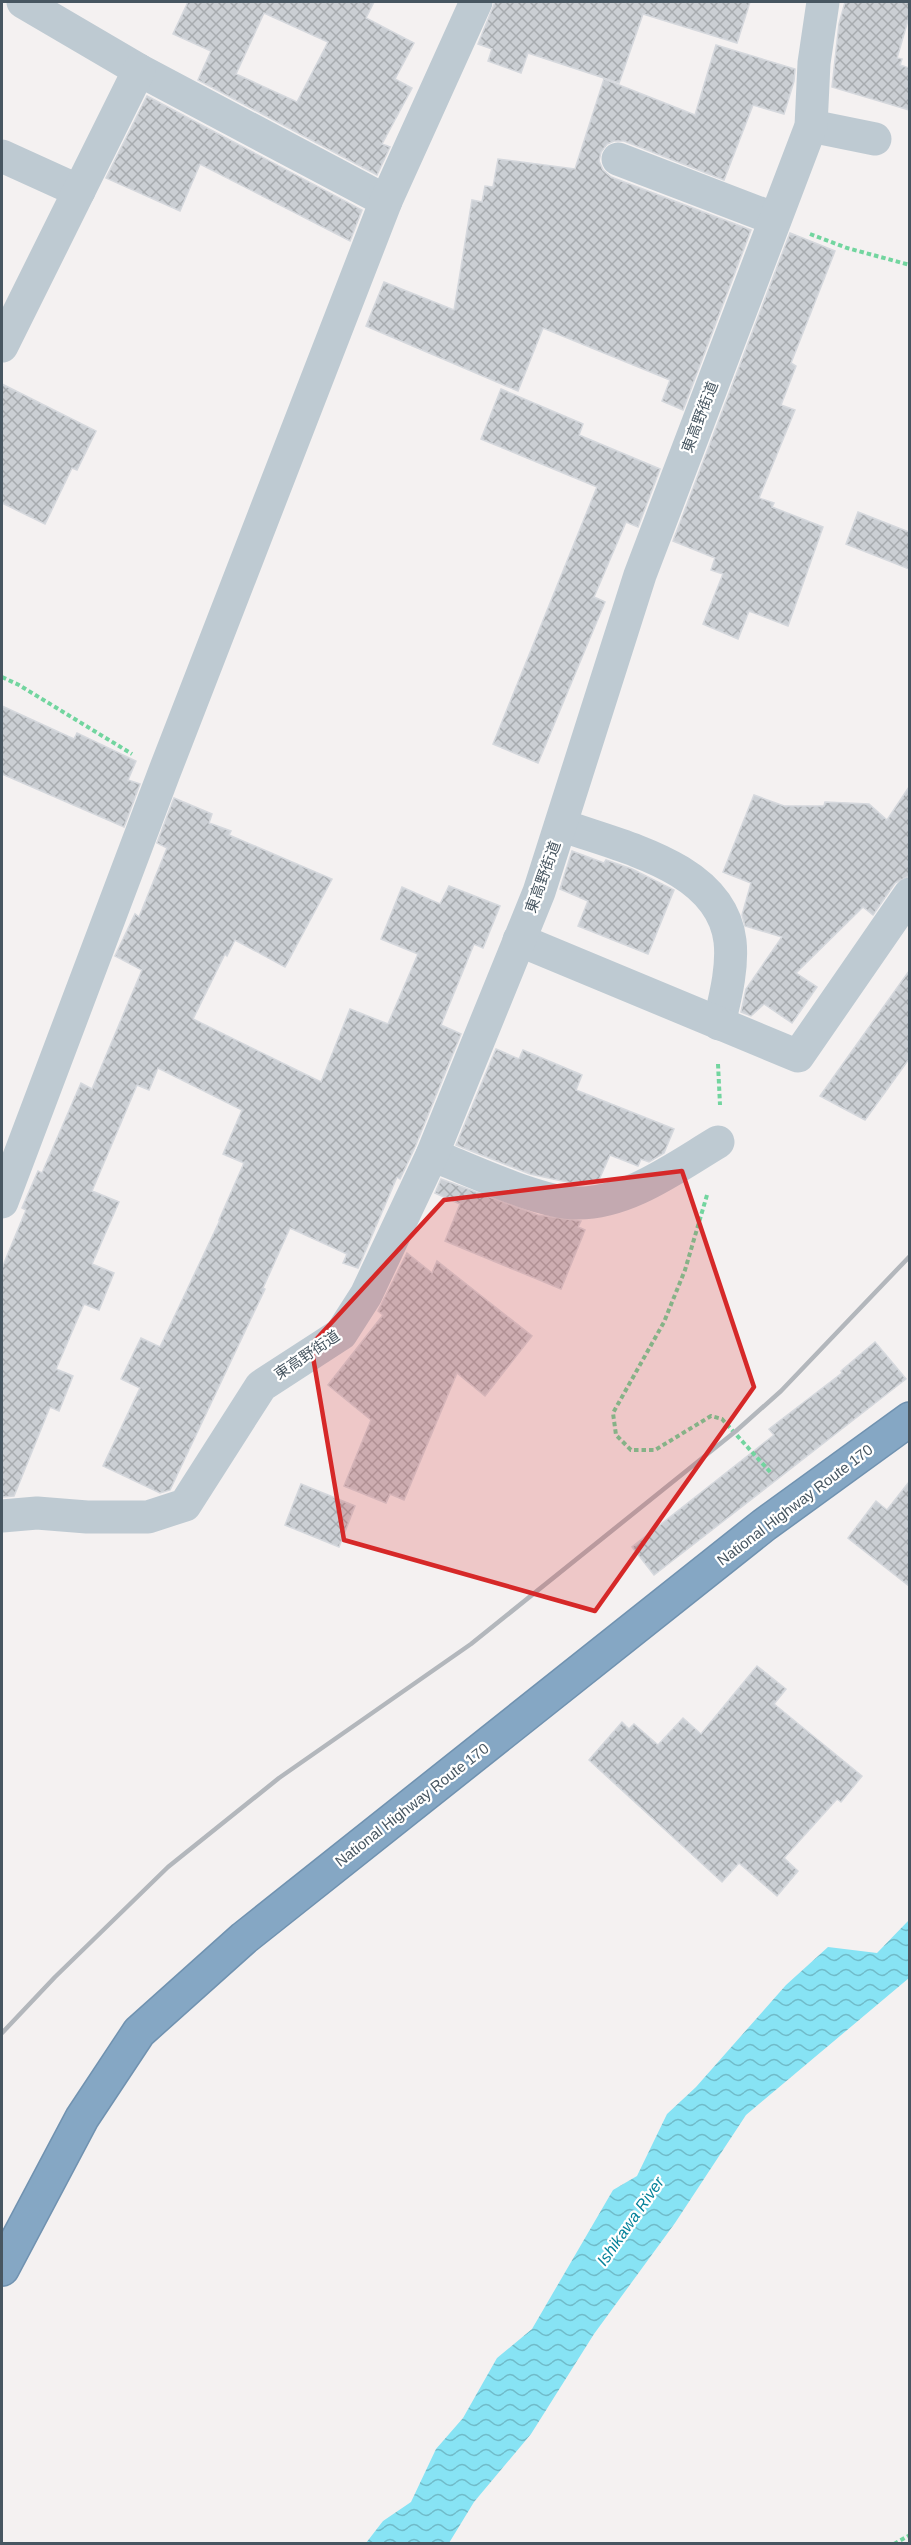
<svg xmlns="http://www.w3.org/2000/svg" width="911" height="2545" font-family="Helvetica,'Noto Sans JP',sans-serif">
<defs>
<pattern id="water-waves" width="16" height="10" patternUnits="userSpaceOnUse" patternTransform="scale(1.5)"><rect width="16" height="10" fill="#87e3f4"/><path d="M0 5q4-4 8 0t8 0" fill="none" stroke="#70bbc9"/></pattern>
<pattern id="building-cross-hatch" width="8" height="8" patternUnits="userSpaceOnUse" patternTransform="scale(1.5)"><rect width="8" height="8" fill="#cbcfd4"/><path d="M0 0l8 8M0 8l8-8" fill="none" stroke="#a7abaf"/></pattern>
</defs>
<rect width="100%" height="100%" fill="#f4f1f1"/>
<path fill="url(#water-waves)" d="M 909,1920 L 909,1978 L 746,2115 L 675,2223 L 594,2334 L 531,2434 L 474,2502 L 449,2543 L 366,2543 L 383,2521 L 411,2502 L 436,2449 L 463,2418 L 497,2358 L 532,2329 L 613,2190 L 637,2176 L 667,2114 L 696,2087 L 786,1985 L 828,1947 L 877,1953 Z"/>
<g fill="url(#building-cross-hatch)" stroke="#d5d8dd" stroke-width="1.5" fill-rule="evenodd">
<path d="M 188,2 L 374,2 L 366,18 L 414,43 L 395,79 L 412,88 L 382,144 L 390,147 L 377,175 L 198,80 L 211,51 L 173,34 ZM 264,13 L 328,42 L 297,102 L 236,74 Z"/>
<path d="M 495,2 L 750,2 L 737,43 L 643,14 L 619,83 L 528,53 L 521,73 L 488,61 L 492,49 L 478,44 Z"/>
<path d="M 845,2 L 909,2 L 909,17 L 897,58 L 902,59 L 900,65 L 909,68 L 909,110 L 832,87 L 839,24 Z"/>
<path d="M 716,45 L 795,69 L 794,81 L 784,114 L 753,105 L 724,180 L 624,141 L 614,141 L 607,144 L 601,152 L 599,161 L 603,170 L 611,177 L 751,230 L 683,410 L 662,401 L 670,380 L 543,328 L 518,391 L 366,326 L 384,282 L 454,310 L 472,200 L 482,202 L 485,186 L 493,187 L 498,159 L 575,169 L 604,79 L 695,115 Z"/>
<path d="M 147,96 L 362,210 L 350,241 L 200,164 L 180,211 L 106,178 Z"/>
<path d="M 790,233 L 835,251 L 791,363 L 796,366 L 781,405 L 795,410 L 759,498 L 774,503 L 772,507 L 823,527 L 788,626 L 749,611 L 738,639 L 703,624 L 723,574 L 711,570 L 715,558 L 673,541 Z"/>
<path d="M 2,384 L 96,431 L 77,470 L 72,468 L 45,524 L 2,503 Z"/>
<path d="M 501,389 L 583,424 L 579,435 L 660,469 L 638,527 L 626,522 L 594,597 L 605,602 L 538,763 L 493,744 L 597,487 L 481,439 Z"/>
<path d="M 858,512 L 909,532 L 909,569 L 846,544 Z"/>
<path d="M 2,706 L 74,739 L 77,733 L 136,761 L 128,780 L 140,784 L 124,827 L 2,774 Z"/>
<path d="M 909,787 L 909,876 L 895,883 L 873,915 L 863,907 L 796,973 L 817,987 L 792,1023 L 764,1004 L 751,1016 L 741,1012 L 746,989 L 782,937 L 745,926 L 742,915 L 751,883 L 723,872 L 754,795 L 784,806 L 824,806 L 825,802 L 869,804 L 887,820 Z"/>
<path d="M 174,798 L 212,814 L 209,823 L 231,831 L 229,835 L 332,879 L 285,967 L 235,940 L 227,956 L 225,954 L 193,1019 L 321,1082 L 350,1009 L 388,1024 L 418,954 L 381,939 L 402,887 L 440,904 L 449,886 L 500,906 L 483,948 L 474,944 L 441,1025 L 461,1034 L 415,1147 L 400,1179 L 397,1177 L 358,1268 L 343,1263 L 347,1254 L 290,1228 L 263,1288 L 265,1289 L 170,1490 L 160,1493 L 103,1466 L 140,1388 L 121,1379 L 141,1338 L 160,1347 L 220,1220 L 219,1220 L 244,1163 L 223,1154 L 242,1110 L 158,1068 L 149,1090 L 137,1085 L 92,1191 L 119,1202 L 92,1264 L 114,1273 L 99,1310 L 84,1304 L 56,1369 L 73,1376 L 59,1411 L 50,1407 L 14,1496 L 2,1497 L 2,1268 L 26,1210 L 22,1208 L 38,1171 L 42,1173 L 81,1083 L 92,1089 L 142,970 L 115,956 L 135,914 L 139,917 L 167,848 L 157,843 Z"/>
<path d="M 572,851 L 604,863 L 606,860 L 632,869 L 674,890 L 648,954 L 578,926 L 588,901 L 560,889 Z"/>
<path d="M 909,971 L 909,1059 L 865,1120 L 820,1096 Z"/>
<path d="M 496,1049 L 519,1059 L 523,1050 L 582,1075 L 576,1090 L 674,1129 L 664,1153 L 649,1162 L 641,1159 L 638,1166 L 610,1155 L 598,1182 L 576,1184 L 530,1174 L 456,1145 Z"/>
<path d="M 441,1179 L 538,1215 L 581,1221 L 578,1227 L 585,1230 L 561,1289 L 445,1241 L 460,1204 L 435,1193 Z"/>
<path d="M 407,1253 L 432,1273 L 437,1261 L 532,1336 L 485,1396 L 457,1373 L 404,1500 L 390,1494 L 386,1503 L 344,1486 L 371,1420 L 328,1385 L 383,1315 L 378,1311 Z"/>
<path d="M 875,1342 L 906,1379 L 654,1575 L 632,1547 L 774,1435 L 769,1429 L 842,1373 L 841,1371 Z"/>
<path d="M 909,1482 L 909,1586 L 848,1538 L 876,1501 L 887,1510 Z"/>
<path d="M 301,1484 L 355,1506 L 339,1547 L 285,1525 Z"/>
<path d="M 757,1666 L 786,1689 L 774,1704 L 862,1776 L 841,1802 L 837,1799 L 784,1858 L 798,1871 L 777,1896 L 739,1863 L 722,1882 L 589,1760 L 622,1722 L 629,1729 L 634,1724 L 658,1745 L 683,1718 L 701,1734 Z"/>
</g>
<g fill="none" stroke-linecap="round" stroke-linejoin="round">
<g stroke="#7092b0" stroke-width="36">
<path id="highway" d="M 2,2269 L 82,2118 L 139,2032 L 244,1938 L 764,1525 L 910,1419"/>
</g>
<g stroke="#72d59f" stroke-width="4" stroke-dasharray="4.5 3" stroke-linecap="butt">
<path d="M 810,234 L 847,248 L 910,265"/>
<path d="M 2,677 L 19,685 L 132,754"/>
<path d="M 718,1064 L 720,1105"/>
<path d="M 707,1195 L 685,1270 L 664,1322 L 613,1413 L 616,1435 L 631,1450 L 655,1450 L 711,1416 L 722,1419 L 772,1474"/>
<path d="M 894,2544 L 910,2535"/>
</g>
<g stroke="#becad2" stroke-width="33">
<path d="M 23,2 L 139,70 L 386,201"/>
<path d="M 811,126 L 875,139"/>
<path d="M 2,156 L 79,191"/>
<path d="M 618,159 L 775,219"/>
<path d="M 2,346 L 139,70"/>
<path d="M 561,825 C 621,847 721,866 730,941 C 733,968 725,998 719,1024"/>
<path d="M 519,940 L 798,1056 L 910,894"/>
<path d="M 432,1155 C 469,1169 539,1203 576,1203 C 627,1204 676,1167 718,1142"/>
<path d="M 2,1202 L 164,773 L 386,201 L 476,2"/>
<path d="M 2,1516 L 37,1513 L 87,1517 L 148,1517 L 185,1505 L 261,1386 L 341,1334 L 366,1295 L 432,1155 L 539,892 L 640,575 L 811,126 L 814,63 L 823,2"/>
</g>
<use href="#highway" stroke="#85a7c4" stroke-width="33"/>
<path stroke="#b3b7bc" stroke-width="4.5" d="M 2,2033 L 55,1977 L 168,1867 L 279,1778 L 471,1644 L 736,1431 L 781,1391 L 910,1256"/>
</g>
<path fill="#d62828" fill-opacity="0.2" stroke="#d62828" stroke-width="4.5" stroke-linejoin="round" d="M 682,1171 L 754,1387 L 595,1611 L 344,1540 L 311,1345 L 444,1200 Z"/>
<g text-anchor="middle" stroke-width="4.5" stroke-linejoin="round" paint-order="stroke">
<g font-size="15" fill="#475661" stroke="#fff">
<text transform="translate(700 417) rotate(-69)" y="5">東高野街道</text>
<text transform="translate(543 877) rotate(-70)" y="5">東高野街道</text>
<text transform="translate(307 1355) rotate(-34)" y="5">東高野街道</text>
<text transform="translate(795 1505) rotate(-37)" y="5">National Highway Route 170</text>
<text transform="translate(412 1805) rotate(-38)" y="5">National Highway Route 170</text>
</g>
<g font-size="16" font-style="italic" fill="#038199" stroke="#fff">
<text transform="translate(630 2221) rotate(-55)" y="6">Ishikawa River</text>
</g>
</g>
<rect width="911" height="2545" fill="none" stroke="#475661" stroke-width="6"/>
</svg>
